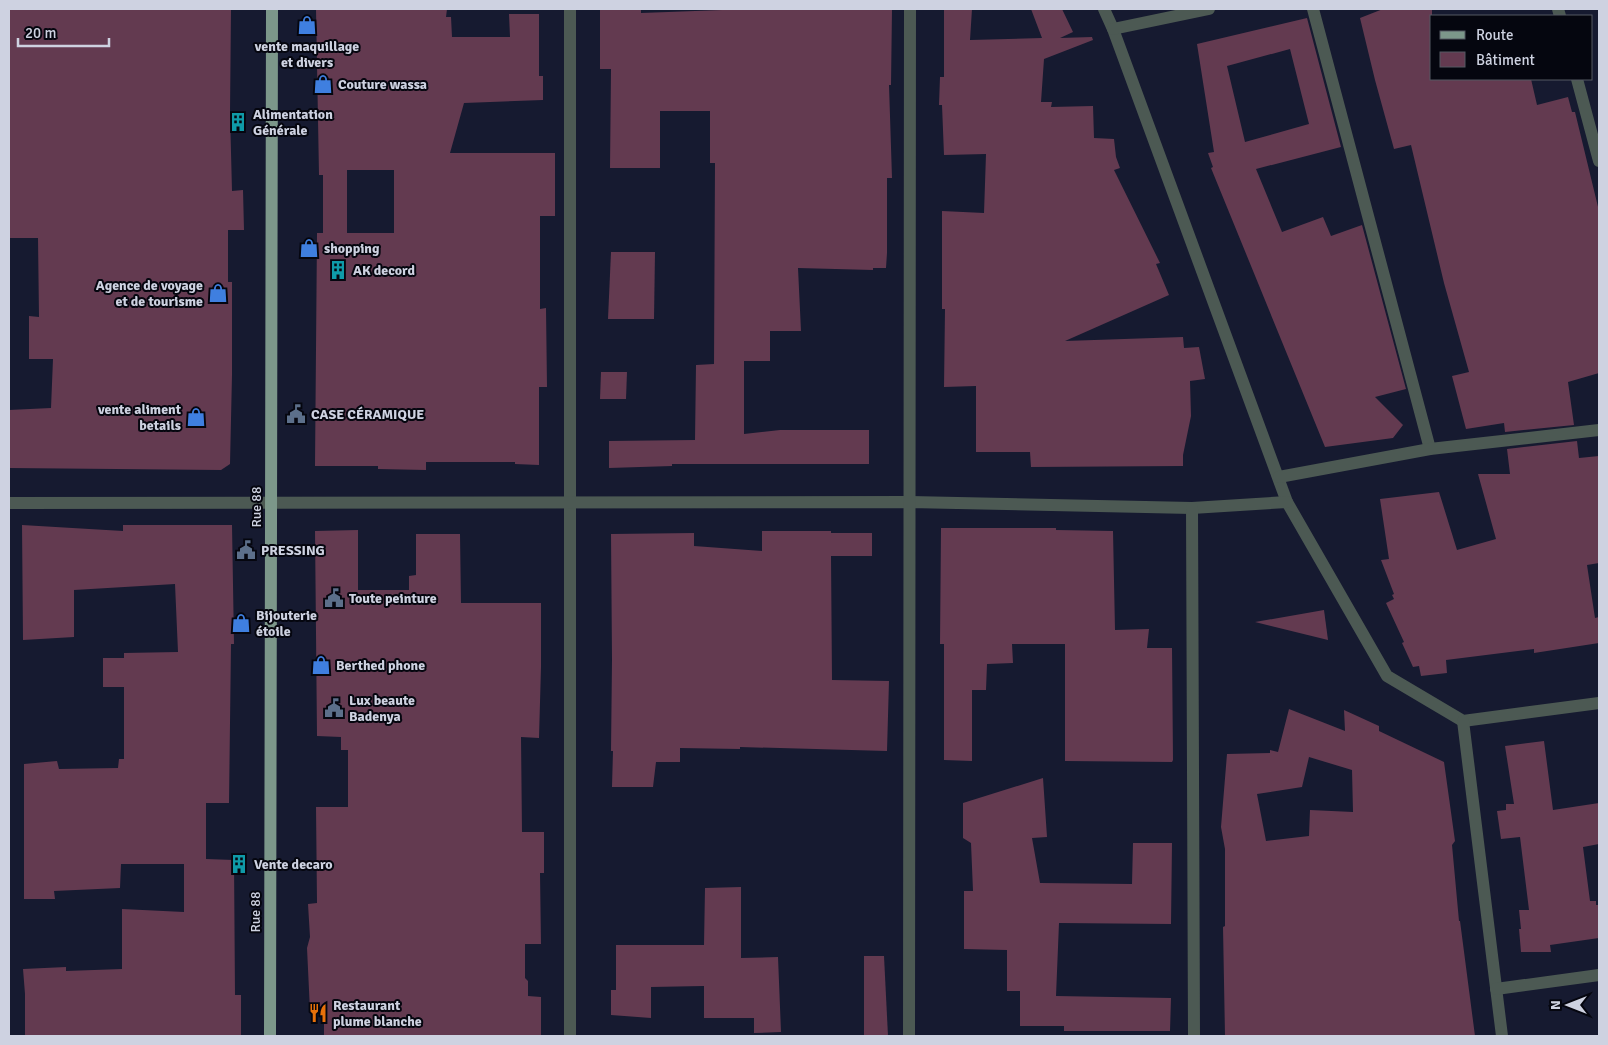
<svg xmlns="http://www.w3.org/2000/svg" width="1608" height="1045" font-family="Signika,sans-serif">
<rect width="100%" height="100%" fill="#161a30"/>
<g fill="#633a50" fill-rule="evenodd">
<path d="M 9,9 L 231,9 L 230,113 L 232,191 L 243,190 L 244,230 L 228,230 L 228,282 L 232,282 L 232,375 L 230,464 L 221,470 L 9,468 L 9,410 L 51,408 L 53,359 L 29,359 L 29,316 L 39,317 L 38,238 L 10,238 Z"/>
<path d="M 316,9 L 447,9 L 446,17 L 451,17 L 452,37 L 510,37 L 509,14 L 539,14 L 539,76 L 543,76 L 543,100 L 464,103 L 450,153 L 555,153 L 555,216 L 540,216 L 540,309 L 546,308 L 547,387 L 539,387 L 539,465 L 515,464 L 515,462 L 426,462 L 426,470 L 378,469 L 378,466 L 315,466 L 317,233 L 323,233 L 323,175 L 319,175 ZM 347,170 L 394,170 L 394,233 L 347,233 Z"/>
<path d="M 600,9 L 641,9 L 641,13 L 749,9 L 892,9 L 891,85 L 889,85 L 892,178 L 887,178 L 887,253 L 886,268 L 873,268 L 873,270 L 798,268 L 801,331 L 770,331 L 770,361 L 744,361 L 744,434 L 780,430 L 869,430 L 869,464 L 672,464 L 672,466 L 609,468 L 609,441 L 695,440 L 696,365 L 714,364 L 715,163 L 710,163 L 710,111 L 660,111 L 660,168 L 610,168 L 611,69 L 600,69 Z"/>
<path d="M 944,9 L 972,9 L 970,40 L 1042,38 L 1031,9 L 1062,9 L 1073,32 L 1060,38 L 1092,37 L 1093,40 L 1044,59 L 1041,102 L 1052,102 L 1051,107 L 1093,106 L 1094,138 L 1114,139 L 1116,157 L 1120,168 L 1114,170 L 1160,263 L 1156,264 L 1169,295 L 1065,341 L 1183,337 L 1184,348 L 1199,347 L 1205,379 L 1190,381 L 1191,416 L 1183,455 L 1183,466 L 1031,467 L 1030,452 L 976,452 L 976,386 L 944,387 L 945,309 L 942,309 L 942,211 L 984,213 L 986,154 L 944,155 L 942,105 L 939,105 L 940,77 L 944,77 Z"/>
<path d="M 1383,9 L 1432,9 L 1432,79 L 1531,79 L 1537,105 L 1568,97 L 1572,112 L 1575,112 L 1599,211 L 1599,373 L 1568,382 L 1574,425 L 1505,432 L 1504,423 L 1466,429 L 1452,376 L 1469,372 L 1444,283 L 1411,145 L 1394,149 L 1375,80 L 1360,18 Z"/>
<path d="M 1307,18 L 1341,147 L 1256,169 L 1282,232 L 1323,217 L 1331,236 L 1362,225 L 1406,389 L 1375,397 L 1403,425 L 1393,438 L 1325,447 L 1211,168 L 1213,167 L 1208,153 L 1214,152 L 1197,44 ZM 1290,49 L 1309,124 L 1245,142 L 1227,66 Z"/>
<path d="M 611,252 L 655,252 L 654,319 L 608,319 Z"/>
<path d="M 601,372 L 627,372 L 626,399 L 600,399 Z"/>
<path d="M 1577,441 L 1579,458 L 1599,456 L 1599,563 L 1587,565 L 1595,618 L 1599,617 L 1599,643 L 1534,653 L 1534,649 L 1446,660 L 1447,673 L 1421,676 L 1419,666 L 1413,667 L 1402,643 L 1404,642 L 1386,603 L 1394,599 L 1392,595 L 1394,594 L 1381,560 L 1389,559 L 1380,499 L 1439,492 L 1457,550 L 1496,539 L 1478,474 L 1510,474 L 1507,449 Z"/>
<path d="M 22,525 L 123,531 L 123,525 L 232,525 L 234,644 L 231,644 L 229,803 L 206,803 L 206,859 L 234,860 L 235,995 L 241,995 L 241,1036 L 25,1035 L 25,994 L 23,969 L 66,967 L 66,971 L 122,969 L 122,909 L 184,912 L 184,864 L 121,864 L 120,888 L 54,891 L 55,899 L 24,899 L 24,764 L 57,761 L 59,769 L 118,768 L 119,759 L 124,759 L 124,687 L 103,687 L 103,658 L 124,658 L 124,653 L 178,652 L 175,584 L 74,590 L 74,637 L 23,640 Z"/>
<path d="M 941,528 L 1056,528 L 1056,530 L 1113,531 L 1115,630 L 1149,629 L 1147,648 L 1172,648 L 1173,760 L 1172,762 L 1065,761 L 1065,644 L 1012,644 L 1013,663 L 987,664 L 986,690 L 972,690 L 972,761 L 944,760 L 944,644 L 940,644 Z"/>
<path d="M 358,530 L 358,590 L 409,590 L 409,576 L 416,575 L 416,534 L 460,534 L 461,603 L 541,603 L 541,667 L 539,738 L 521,737 L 522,832 L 544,832 L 544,873 L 540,873 L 541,944 L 525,944 L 525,978 L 528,981 L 528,996 L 541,997 L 541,1036 L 324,1036 L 324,1011 L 310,1011 L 307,948 L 310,937 L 308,904 L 317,903 L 316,807 L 348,807 L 348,750 L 341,750 L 341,737 L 317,736 L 315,531 Z"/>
<path d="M 762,531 L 831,531 L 831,533 L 872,533 L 872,556 L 831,556 L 832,680 L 889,681 L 887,751 L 740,747 L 740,749 L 680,748 L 680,762 L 656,762 L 653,787 L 612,787 L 613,751 L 611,751 L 612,660 L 611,534 L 694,533 L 694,546 L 762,551 Z"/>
<path d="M 1324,610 L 1328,640 L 1255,622 Z"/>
<path d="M 1289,709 L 1345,731 L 1344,710 L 1379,726 L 1379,731 L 1444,762 L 1455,841 L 1452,845 L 1459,921 L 1460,921 L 1475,1036 L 1225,1036 L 1223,927 L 1225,926 L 1225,849 L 1221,827 L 1227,754 L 1270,753 L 1270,750 L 1278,752 ZM 1309,757 L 1352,770 L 1353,812 L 1310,810 L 1309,836 L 1266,841 L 1257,794 L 1302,787 Z"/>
<path d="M 1544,741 L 1553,810 L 1599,803 L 1599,844 L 1583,847 L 1590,901 L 1596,901 L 1596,905 L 1599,905 L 1599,938 L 1550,945 L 1551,952 L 1521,952 L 1519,929 L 1521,929 L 1519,910 L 1529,910 L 1520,837 L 1501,839 L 1497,811 L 1506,810 L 1506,804 L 1514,804 L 1505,746 Z"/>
<path d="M 1043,778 L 1047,837 L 1032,838 L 1040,883 L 1132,884 L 1133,843 L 1172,843 L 1171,924 L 1059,923 L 1056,996 L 1171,998 L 1170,1031 L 1064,1031 L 1064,1026 L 1020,1026 L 1020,991 L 1007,991 L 1007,950 L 964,949 L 964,891 L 973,891 L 971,843 L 963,838 L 963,803 Z"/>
<path d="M 741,887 L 741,958 L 778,957 L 781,1032 L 754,1033 L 754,1018 L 704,1018 L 704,986 L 651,987 L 651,1018 L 611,1015 L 611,990 L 616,990 L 616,945 L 704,945 L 705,888 Z"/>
<path d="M 864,956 L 884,956 L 888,1036 L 864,1036 Z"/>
</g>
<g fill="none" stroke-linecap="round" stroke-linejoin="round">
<g stroke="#4c5953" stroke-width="12">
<path d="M 570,9 L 570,1036"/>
<path d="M 1104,9 L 1113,29 L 1287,502 L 1387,676 L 1463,721 L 1599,703"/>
<path d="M 1313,9 L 1430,449"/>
<path d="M 1558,9 L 1560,16"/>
<path d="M 1113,29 L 1209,9"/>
<path d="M 1577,79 L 1599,161"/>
<path d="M 1279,477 L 1430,449 L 1599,430"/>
<path d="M 9,503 L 910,502 L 1192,508 L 1287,502"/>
<path d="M 1192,508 L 1194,1036"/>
<path d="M 1463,721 L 1502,1036"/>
<path d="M 1496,989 L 1599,975"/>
<path d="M 909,1036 L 910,9"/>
</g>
<path stroke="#7c978a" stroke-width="12" d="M 270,1036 L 272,9"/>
</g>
<defs>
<g id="shop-bare" transform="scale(1.5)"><path d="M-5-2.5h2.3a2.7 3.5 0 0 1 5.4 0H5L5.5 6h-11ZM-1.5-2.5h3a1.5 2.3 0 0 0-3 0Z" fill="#3f7fe0" stroke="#05060f" stroke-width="2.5" paint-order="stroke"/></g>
<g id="building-bare" transform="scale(1.5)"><path d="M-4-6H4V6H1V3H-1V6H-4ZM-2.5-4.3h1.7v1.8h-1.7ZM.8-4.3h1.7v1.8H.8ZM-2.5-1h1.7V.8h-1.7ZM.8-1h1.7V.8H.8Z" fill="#0f9aa8" stroke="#05060f" stroke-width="2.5" paint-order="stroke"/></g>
<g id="civic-bare" transform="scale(1.5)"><path d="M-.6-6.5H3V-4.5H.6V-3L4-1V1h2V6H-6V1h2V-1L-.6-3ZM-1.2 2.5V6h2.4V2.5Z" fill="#5c6f8a" stroke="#05060f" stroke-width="2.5" paint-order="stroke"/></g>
<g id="restaurant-bare" transform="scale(1.5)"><path d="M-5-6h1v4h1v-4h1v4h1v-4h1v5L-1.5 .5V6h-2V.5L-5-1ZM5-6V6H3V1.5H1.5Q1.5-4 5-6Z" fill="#e8710a" stroke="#05060f" stroke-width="2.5" paint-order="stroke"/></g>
</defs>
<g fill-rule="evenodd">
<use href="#shop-bare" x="307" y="25"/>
<use href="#shop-bare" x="323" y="84"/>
<use href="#building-bare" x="238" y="122"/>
<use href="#shop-bare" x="309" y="248"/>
<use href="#building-bare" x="338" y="270"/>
<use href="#shop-bare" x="218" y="293"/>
<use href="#civic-bare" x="296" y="414"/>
<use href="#shop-bare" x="196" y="417"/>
<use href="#civic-bare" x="246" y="550"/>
<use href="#civic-bare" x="334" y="598"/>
<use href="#shop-bare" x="241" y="623"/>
<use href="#shop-bare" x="321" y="665"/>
<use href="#civic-bare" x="334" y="708"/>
<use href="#building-bare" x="239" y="864"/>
<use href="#restaurant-bare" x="318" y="1013"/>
</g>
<g text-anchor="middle" stroke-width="4" stroke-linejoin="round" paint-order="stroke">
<g font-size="14" font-weight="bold" fill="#ced2e1" stroke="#05060f" text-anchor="start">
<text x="307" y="51" text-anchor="middle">vente maquillage<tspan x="307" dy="16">et divers</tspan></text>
<text x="338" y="89">Couture wassa</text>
<text x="253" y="119">Alimentation<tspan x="253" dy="16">Générale</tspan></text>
<text x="324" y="253">shopping</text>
<text x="353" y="275">AK decord</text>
<text x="203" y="290" text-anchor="end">Agence de voyage<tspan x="203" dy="16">et de tourisme</tspan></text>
<text x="181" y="414" text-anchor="end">vente aliment<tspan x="181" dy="16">betails</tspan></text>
<text x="311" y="419">CASE CÉRAMIQUE</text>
<text x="261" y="555">PRESSING</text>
<text x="349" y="603">Toute peinture</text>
<text x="256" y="620">Bijouterie<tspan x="256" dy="16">étoile</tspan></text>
<text x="336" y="670">Berthed phone</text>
<text x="349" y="705">Lux beaute<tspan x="349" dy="16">Badenya</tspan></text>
<text x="254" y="869">Vente decaro</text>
<text x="333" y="1010">Restaurant<tspan x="333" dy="16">plume blanche</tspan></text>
</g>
<g font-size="14" fill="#ced2e1" stroke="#05060f">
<text transform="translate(256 507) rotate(-90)" y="5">Rue 88</text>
<text transform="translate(255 912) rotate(-90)" y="5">Rue 88</text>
</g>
</g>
<rect width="1608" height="1045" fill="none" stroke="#ced2e1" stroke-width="20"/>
<rect x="1430" y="15" width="162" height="65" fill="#05060f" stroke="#555863"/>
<rect x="1440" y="31" width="25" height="8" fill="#7c978a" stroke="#555863"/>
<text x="1476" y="40" font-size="15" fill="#ced2e1">Route</text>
<rect x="1440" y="52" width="25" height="15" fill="#633a50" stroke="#555863"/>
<text x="1476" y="65" font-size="15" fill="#ced2e1">Bâtiment</text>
<g transform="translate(1568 1005) rotate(270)" stroke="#05060f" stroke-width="4" paint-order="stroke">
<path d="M0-4L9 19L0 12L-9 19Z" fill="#ced2e1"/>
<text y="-8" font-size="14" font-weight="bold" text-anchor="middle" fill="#ced2e1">N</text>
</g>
<path d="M18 38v8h91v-8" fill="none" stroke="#ced2e1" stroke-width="2.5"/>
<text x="25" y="38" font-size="15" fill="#ced2e1" stroke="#05060f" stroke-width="4" paint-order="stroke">20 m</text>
</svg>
